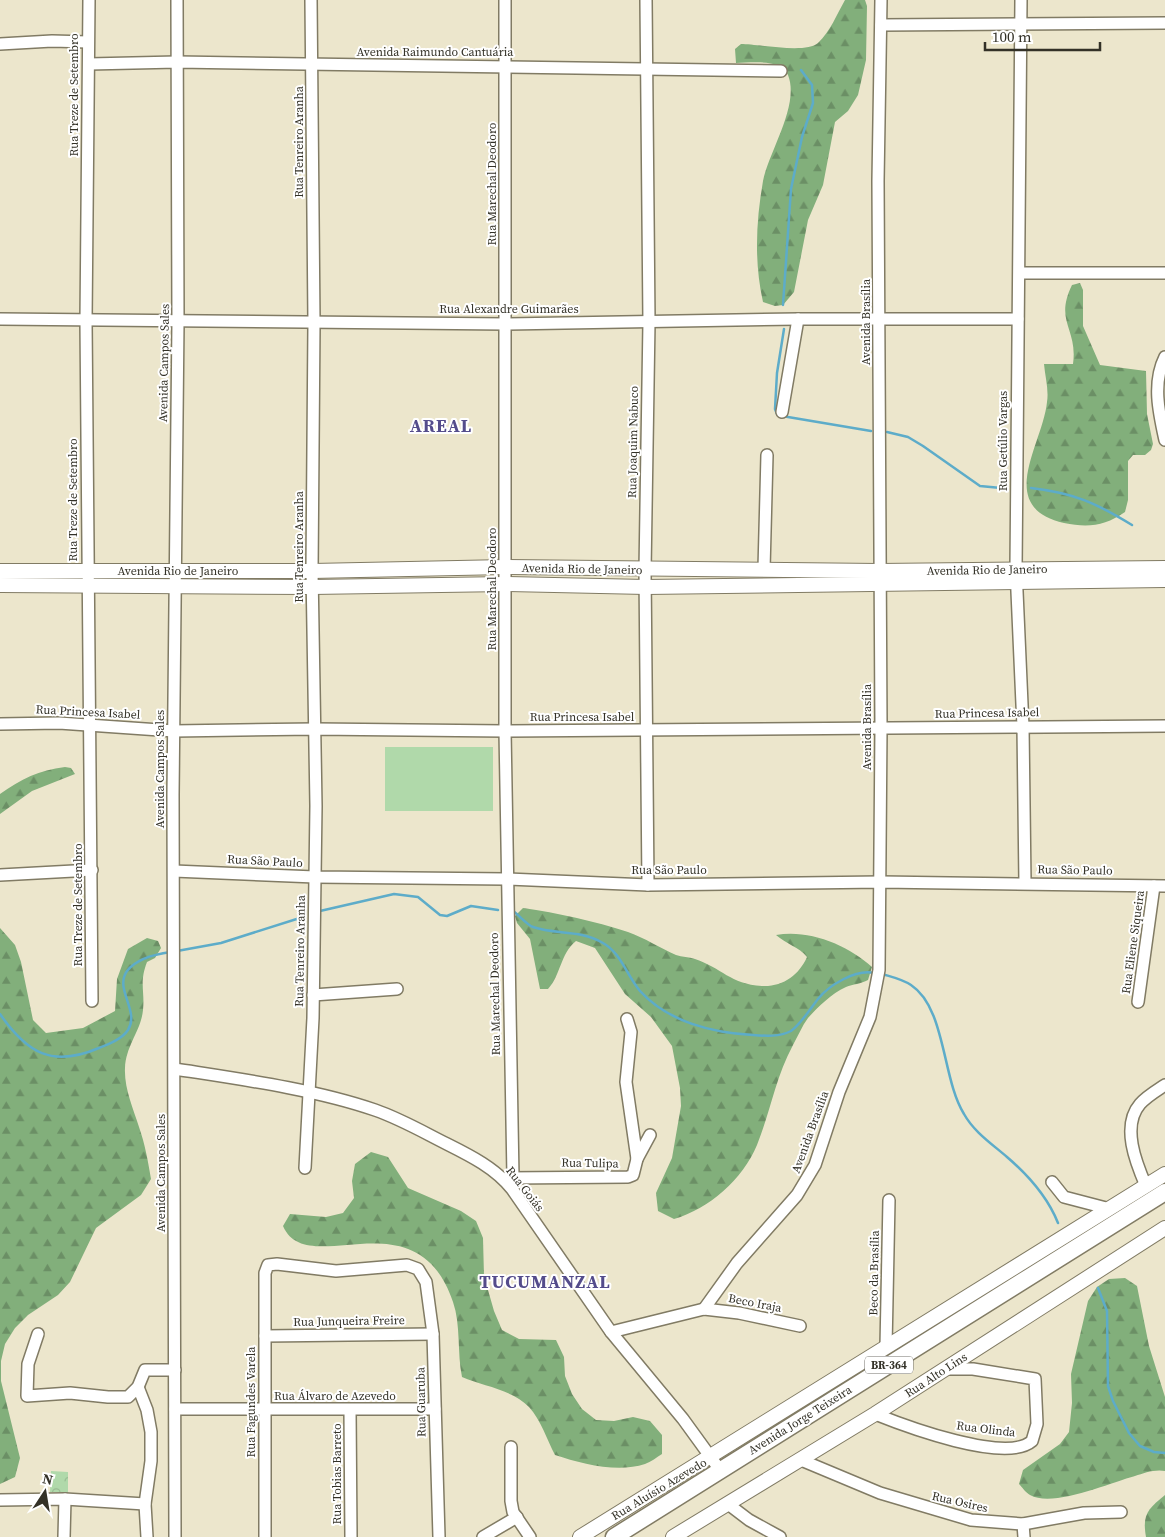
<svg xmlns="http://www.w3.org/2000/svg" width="1165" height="1537" font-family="'Source Serif 4',serif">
<defs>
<pattern id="forest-firs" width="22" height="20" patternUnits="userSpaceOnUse" patternTransform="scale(1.25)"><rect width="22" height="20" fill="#82af7b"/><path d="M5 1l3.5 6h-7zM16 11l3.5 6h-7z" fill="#6b8f65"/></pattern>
<pattern id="park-crowns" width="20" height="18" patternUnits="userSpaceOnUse" patternTransform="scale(1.25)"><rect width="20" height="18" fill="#b0d9aa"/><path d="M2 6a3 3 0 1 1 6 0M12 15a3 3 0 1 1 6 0" fill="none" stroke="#98bb92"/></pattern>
</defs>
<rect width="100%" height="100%" fill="#ece6cc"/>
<g fill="url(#forest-firs)">
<path d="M 845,0 L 865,0 L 867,6 L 866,60 L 858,95 L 848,111 L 835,122 L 823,185 L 808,220 L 794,292 L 783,305 L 775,306 L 763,302 C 754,262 756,221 763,181 C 769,151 800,105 788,75 C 782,58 750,63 736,63 L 735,49 L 741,44 C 758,44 806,54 818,43 C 830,32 837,14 845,0 Z"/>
<path d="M 1080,283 L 1083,290 L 1083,326 L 1100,365 L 1146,371 L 1147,414 L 1153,444 L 1151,450 L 1145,455 L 1133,455 L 1128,461 L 1128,500 L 1125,512 C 1105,526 1088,528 1064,523 C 994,507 1043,444 1047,402 C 1049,390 1045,376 1044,364 L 1073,364 C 1078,328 1054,322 1072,285 Z"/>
<path d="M 65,767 L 71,768 L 75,774 L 32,791 L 0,814 L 0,794 C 21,779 39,770 65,767 Z"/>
<path d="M 523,908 C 558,913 594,921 628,932 C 645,938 660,948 676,955 C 682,957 689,957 695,959 C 722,968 730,984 762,986 C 783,987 799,975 807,957 C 799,947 786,944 776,935 C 809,929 848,945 872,967 L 868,980 C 861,984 853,984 846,987 C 831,994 819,1006 808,1018 C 802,1026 798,1036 793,1045 C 775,1079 771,1110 757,1145 C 743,1179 709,1209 674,1219 L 658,1211 L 656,1193 L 672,1158 L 681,1106 L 680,1088 L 672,1046 L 651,1017 L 625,994 L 595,948 L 576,941 C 560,954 561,975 548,989 L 540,989 L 530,939 L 517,923 L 515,916 Z"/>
<path d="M 0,928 L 15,945 L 21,962 L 33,1020 L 46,1033 L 83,1028 L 115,1011 L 117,979 L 128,949 L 147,938 L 158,941 L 161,948 L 155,958 L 147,962 C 139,983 145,991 143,1010 C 141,1031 126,1045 125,1068 C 124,1088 133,1108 139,1127 C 145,1144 148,1161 151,1179 L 141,1195 L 96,1228 L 70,1282 L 58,1295 L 28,1315 L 15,1328 L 5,1344 L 1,1361 L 1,1381 L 20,1458 L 15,1477 L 0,1484 Z"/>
<path d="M 371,1152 L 388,1157 L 408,1188 L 461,1211 L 476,1221 L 483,1238 L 484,1276 L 494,1311 L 502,1330 L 519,1339 L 556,1340 L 564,1357 L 565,1376 L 572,1394 L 582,1409 L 596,1420 L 614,1421 L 633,1417 L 650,1421 L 662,1435 L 662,1454 C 657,1457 651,1462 645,1464 C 618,1473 582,1464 555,1455 C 547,1440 541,1420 529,1407 C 513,1390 483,1386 462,1377 C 457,1353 461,1325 453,1302 C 416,1192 307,1282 283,1226 L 290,1214 L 326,1217 L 343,1213 L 354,1198 L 352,1181 L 355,1164 Z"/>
<path d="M 1125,1278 L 1137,1286 L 1149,1346 L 1165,1397 L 1165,1471 C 1155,1469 1144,1473 1135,1476 C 1109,1483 1053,1508 1030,1495 C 1026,1493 1022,1487 1019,1484 L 1023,1470 L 1060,1444 L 1069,1432 L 1072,1403 L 1071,1374 L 1088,1301 L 1097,1287 L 1109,1279 Z"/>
<path d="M 1165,1495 L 1165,1537 L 1146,1537 C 1142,1514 1148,1509 1165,1495 Z"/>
</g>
<path fill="url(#park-crowns)" d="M 51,1471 L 68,1472 L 68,1492 L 50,1492 Z"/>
<rect fill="#b0d9aa" x="385" y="747" width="108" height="64"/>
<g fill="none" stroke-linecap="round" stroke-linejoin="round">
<g stroke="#5dacc9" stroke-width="2.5">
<path d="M 783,305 L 791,189 L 802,137 L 813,103 L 812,85 L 801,70"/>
<path d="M 777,414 L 775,409 L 777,373 L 784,329"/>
<path d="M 782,416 L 871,431"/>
<path d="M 887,432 L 908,437 L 923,446 L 980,486 L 1001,488"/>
<path d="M 1031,488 C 1074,493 1096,503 1132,525"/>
<path d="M 320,911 L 394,894 L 418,897 L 440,915 L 447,916 L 471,906 L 498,910"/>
<path d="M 513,911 C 519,915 527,925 533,927 C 556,935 579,929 603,943 C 621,953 627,976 640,991 C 668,1022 713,1033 753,1035 C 765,1036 780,1037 791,1031 C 801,1024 810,1009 818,999 C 829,985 856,969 874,973"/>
<path d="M 177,951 L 221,943 L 303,917"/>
<path d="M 882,974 C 892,977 902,979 911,985 C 946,1008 942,1079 964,1114 C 974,1132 992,1144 1007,1157 C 1028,1175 1048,1198 1058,1223"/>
<path d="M 0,1014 C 27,1053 52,1068 99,1048 C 109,1044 122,1039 128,1030 C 140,1011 114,989 127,971 C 137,958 156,954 171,952"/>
<path d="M 1098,1288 L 1107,1311 L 1108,1386 L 1113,1401 L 1129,1433 L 1140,1446 L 1154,1452 L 1165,1453"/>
</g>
<g stroke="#817b64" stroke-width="14">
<g id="minor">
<path d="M 89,0 L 86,321 L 92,1001"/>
<path d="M 505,0 L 505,731 L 513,1177"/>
<path d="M 646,0 L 649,322 L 645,571 L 648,885"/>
<path d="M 1021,0 L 1016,569 L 1023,727 L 1025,883"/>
<path d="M 881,25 L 1165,23"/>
<path d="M 0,44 L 52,41 L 88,42"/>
<path d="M 89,64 L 177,62 L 781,71"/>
<path d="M 1020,273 L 1165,273"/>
<path d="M 0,319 L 506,324 L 798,319 L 1018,319"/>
<path d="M 1165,357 C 1152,383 1159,413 1165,440"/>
<path d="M 782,412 L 798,319"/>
<path d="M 764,569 L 767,455"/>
<path d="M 0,724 L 59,723 L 174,731 L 315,729 L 505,731 L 1165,726"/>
<path d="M 174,871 L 315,877 L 506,879 L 648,885 L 881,882 L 1165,886"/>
<path d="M 0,875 L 92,870"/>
<path d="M 313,995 L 397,989"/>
<path d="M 1138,1002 L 1154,886"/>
<path d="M 627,1019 L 631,1032 L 626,1082 L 637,1159"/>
<path d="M 175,1069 C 239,1079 314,1089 375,1110 C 401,1119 423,1132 447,1144 C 471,1156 495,1168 512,1189 L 611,1332 L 683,1419 L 720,1470"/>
<path d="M 305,1168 L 313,1018 L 316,806 L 312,571 L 314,323 L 311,0"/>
<path d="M 507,1178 L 628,1177 L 633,1175 L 637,1159 L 650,1135"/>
<path d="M 1052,1182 L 1064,1197 L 1110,1209"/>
<path d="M 1146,1186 C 1136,1163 1121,1126 1140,1104 C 1147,1096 1156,1091 1165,1085"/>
<path d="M 704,1309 L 737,1263 L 797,1195 L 815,1165 L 839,1092 L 870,1017 L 879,970 L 881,728 L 878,181 L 881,0"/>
<path d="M 611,1332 L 704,1309 L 739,1313 L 800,1326"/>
<path d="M 38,1334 L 28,1364 L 27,1396 L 70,1393 L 108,1397 L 128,1397 L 138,1387 L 145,1370 L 175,1370"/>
<path d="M 265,1336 L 433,1334"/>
<path d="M 886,1347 L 889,1200"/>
<path d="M 138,1387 L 147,1410 L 151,1432 L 151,1461 L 145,1504 L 147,1537"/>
<path d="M 175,1409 L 435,1409"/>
<path d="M 350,1410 L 351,1537"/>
<path d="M 875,1414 C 905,1426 1006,1464 1032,1441 L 1037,1424 L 1035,1379 L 973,1369 L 946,1369"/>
<path d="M 511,1447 L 511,1501 L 513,1512 L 530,1537"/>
<path d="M 801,1460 L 880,1493 L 971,1520 L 1023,1524 L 1084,1513 L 1121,1512"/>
<path d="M 0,1500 L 65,1499 L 145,1504"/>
<path d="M 728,1504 L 749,1520 L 780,1537"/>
<path d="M 1023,1524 L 1024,1537"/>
<path d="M 64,1537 L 65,1499"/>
<path d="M 175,1537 L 173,795 L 178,322 L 177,0"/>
<path d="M 265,1537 L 265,1273 L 268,1265 L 277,1264 L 336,1271 L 407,1265 L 418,1269 L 426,1282 L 433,1334 L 439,1537"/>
<path d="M 483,1537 L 517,1517"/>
</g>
</g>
<g stroke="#817b64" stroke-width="16">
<g id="major">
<path d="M 0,571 L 312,571 L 506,567 L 879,571 L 1165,568"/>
<path d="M 0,585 L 312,587 L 506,584 L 646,587 L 1165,580"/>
<path d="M 580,1537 L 1165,1174"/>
<path d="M 673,1537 L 875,1414 L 1165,1228"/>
</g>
</g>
<g stroke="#817b64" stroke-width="19">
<path id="highway" d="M 614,1537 L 1165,1192"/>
</g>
<use href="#minor" stroke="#fff" stroke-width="11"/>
<use href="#major" stroke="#fff" stroke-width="14"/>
<use href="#highway" stroke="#fff" stroke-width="16"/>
</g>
<g text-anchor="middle" stroke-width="4" stroke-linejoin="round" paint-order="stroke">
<rect fill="#fff" stroke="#706f68" stroke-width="1" x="865" y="1356.5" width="48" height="17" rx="4"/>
<g font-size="11" font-weight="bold" fill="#333127">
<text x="889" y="1369">BR-364</text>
</g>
<g font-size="12" fill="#333127" stroke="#fff">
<text x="435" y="56">Avenida Raimundo Cantuária</text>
<text transform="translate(74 95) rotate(-90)" y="4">Rua Treze de Setembro</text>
<text transform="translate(299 142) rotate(-90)" y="4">Rua Tenreiro Aranha</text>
<text transform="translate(492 184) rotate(-90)" y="4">Rua Marechal Deodoro</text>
<text x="509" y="313">Rua Alexandre Guimarães</text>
<text transform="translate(866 322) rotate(-90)" y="4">Avenida Brasília</text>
<text transform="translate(164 363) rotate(-89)" y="4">Avenida Campos Sales</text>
<text transform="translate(1003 441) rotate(-90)" y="4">Rua Getúlio Vargas</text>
<text transform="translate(633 442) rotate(-89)" y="4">Rua Joaquim Nabuco</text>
<text transform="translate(73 500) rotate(-90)" y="4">Rua Treze de Setembro</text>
<text transform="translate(299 547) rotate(-90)" y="4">Rua Tenreiro Aranha</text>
<text transform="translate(582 569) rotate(1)" y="4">Avenida Rio de Janeiro</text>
<text transform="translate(987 570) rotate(-1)" y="4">Avenida Rio de Janeiro</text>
<text x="178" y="575">Avenida Rio de Janeiro</text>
<text transform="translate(492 589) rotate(-90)" y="4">Rua Marechal Deodoro</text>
<text transform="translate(88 712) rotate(3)" y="4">Rua Princesa Isabel</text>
<text transform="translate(987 713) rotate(-1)" y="4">Rua Princesa Isabel</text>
<text x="582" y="721">Rua Princesa Isabel</text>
<text transform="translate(867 727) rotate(-90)" y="4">Avenida Brasília</text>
<text transform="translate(160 769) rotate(-90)" y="4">Avenida Campos Sales</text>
<text transform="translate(265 861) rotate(3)" y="4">Rua São Paulo</text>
<text x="669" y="874">Rua São Paulo</text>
<text transform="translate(1075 870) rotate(1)" y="4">Rua São Paulo</text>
<text transform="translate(78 905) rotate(-90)" y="4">Rua Treze de Setembro</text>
<text transform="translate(1133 942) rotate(-82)" y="4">Rua Eliene Siqueira</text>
<text transform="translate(300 951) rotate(-89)" y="4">Rua Tenreiro Aranha</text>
<text transform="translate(495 994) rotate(-91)" y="4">Rua Marechal Deodoro</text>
<text transform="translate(810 1132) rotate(-70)" y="4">Avenida Brasília</text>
<text transform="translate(590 1163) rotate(1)" y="4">Rua Tulipa</text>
<text transform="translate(161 1173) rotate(-90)" y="4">Avenida Campos Sales</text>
<text transform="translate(525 1189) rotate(52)" y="4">Rua Goiás</text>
<text transform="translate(874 1273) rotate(-89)" y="4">Beco da Brasília</text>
<text transform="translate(755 1303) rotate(11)" y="4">Beco Iraja</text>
<text transform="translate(349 1321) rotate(-1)" y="4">Rua Junqueira Freire</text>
<text transform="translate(936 1375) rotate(-33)" y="4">Rua Alto Lins</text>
<text x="335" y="1400">Rua Álvaro de Azevedo</text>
<text transform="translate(251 1402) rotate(-90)" y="4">Rua Fagundes Varela</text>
<text transform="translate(421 1402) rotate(-91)" y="4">Rua Guaruba</text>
<text transform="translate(800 1420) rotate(-32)" y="4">Avenida Jorge Teixeira</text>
<text transform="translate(986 1429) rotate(7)" y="4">Rua Olinda</text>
<text transform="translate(337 1474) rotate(-90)" y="4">Rua Tobias Barreto</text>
<text transform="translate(659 1489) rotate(-31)" y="4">Rua Aluísio Azevedo</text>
<text transform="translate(960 1502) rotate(13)" y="4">Rua Osires</text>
</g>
<g font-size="18" font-weight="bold" letter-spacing="1" fill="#544c8b" stroke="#fff">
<text x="441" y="432">AREAL</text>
<text x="545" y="1288">TUCUMANZAL</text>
</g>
</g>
<g transform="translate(45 1492) rotate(12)" stroke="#ffffff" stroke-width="4" paint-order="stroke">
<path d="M0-4L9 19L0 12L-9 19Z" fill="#333127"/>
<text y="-8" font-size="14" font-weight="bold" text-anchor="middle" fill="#333127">N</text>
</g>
<path d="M985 42v8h115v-8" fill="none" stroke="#333127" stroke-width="2.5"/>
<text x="992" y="42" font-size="15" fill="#333127" stroke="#ffffff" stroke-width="4" paint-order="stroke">100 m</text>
</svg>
